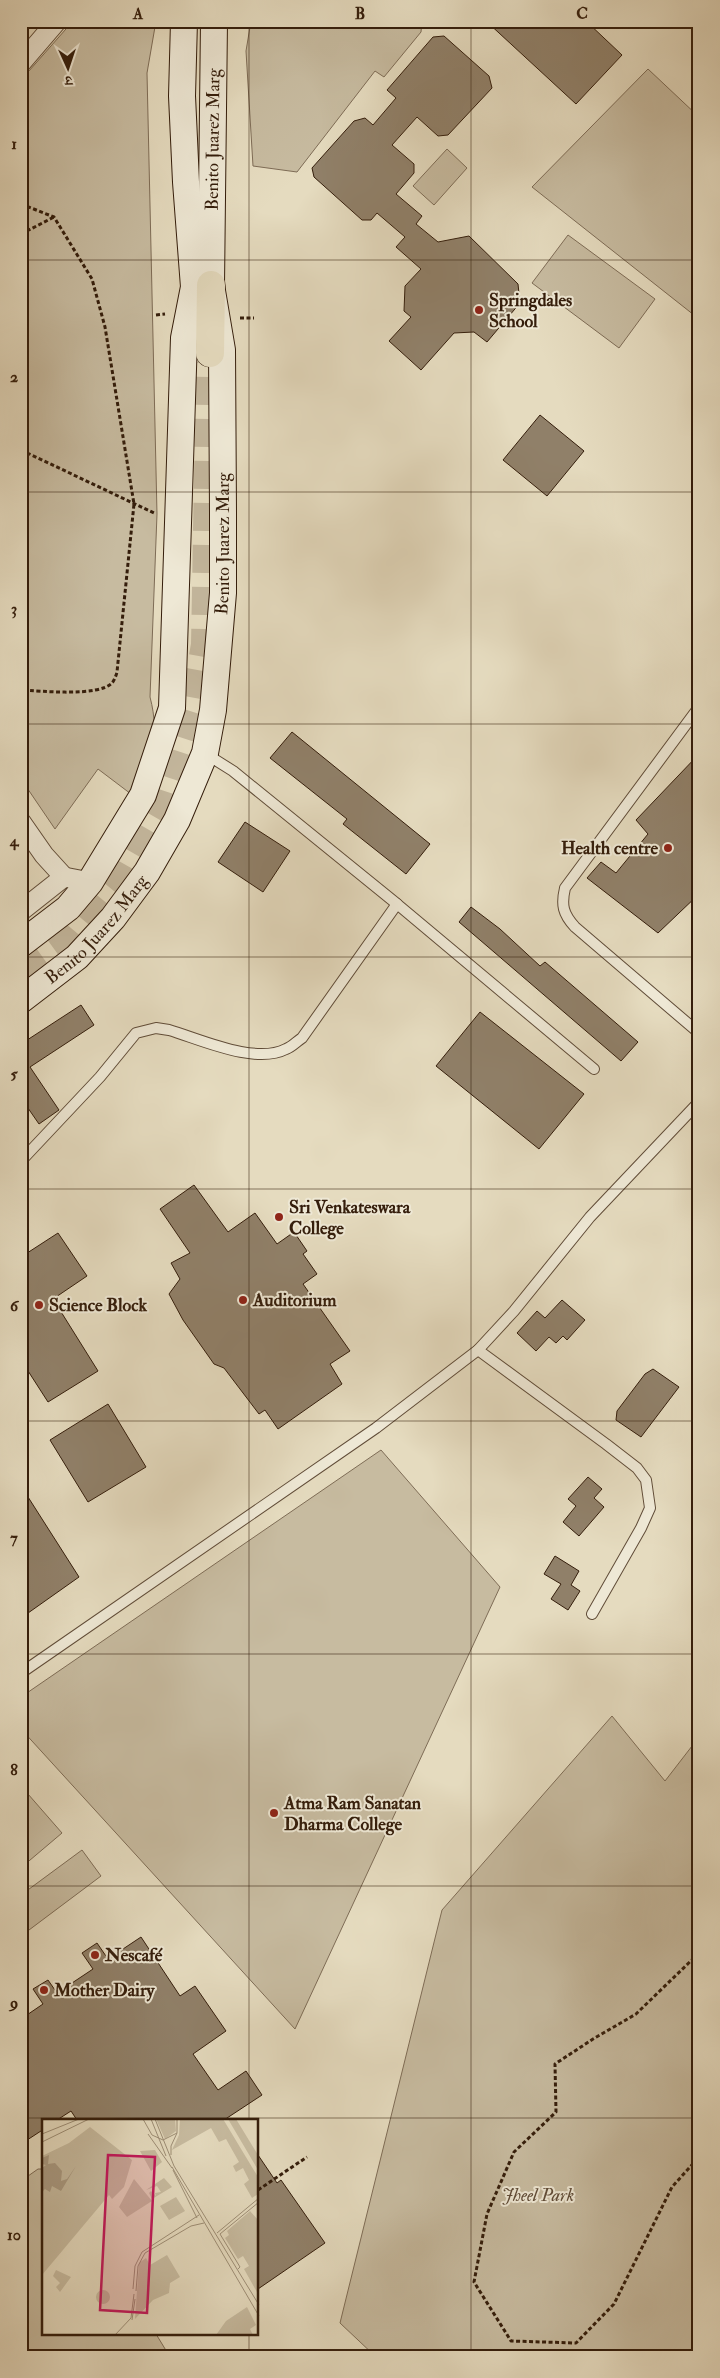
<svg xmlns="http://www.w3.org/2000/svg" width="720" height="2378" font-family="'IM FELL Double Pica','Noto Serif Devanagari',serif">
<rect width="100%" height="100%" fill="#e5dbbf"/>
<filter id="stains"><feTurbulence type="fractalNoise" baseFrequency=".004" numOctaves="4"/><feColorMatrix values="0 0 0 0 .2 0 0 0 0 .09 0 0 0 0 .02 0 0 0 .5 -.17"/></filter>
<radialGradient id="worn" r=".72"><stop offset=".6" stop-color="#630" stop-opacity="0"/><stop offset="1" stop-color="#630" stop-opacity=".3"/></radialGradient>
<g fill="#c7bba0" stroke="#7e6c56">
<path d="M 73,21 L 156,21 L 147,73 L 157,514 L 150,697 C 161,739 149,758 131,794 L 98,769 L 55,829 L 21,779 L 21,80 Z"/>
<path d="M 251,21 L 422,21 L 421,32 L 384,77 L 375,71 L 297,172 L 253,166 L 246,51 Z"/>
<path d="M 648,69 L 699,117 L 699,319 L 532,187 Z"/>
<path d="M 447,149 L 467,168 L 434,205 L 413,186 Z"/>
<path d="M 568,235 L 655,299 L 619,348 L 532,283 Z"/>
<path d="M 381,1450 L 500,1587 L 295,2029 L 21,1729 L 21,1697 Z"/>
<path d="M 612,1716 L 665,1781 L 699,1737 L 699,2357 L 376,2357 L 340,2323 L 442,1910 Z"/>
<path d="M 21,1786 L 62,1833 L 23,1866 L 21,1864 Z"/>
<path d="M 82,1850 L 101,1876 L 21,1936 L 21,1895 Z"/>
<path d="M 38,2169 L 44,2169 L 44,2334 L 156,2334 L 170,2357 L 21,2357 L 21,2181 Z"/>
</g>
<g fill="#908069" stroke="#341d0b">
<path d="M 486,21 L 586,21 L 622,55 L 576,104 Z"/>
<path d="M 444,36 L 489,76 L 492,88 L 448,135 L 438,136 L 417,117 L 392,145 L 414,164 L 414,173 L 396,194 L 422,216 L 416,224 L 438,242 L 469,236 L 518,284 L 520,303 L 487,342 L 474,332 L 454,333 L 421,370 L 389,341 L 411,317 L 404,311 L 405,286 L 421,269 L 396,247 L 405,237 L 377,213 L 371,220 L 362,220 L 314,177 L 312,168 L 354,121 L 365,118 L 373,125 L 396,98 L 387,90 L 433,37 Z"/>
<path d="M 540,415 L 584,451 L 547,496 L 503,460 Z"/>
<path d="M 292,732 L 430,844 L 406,874 L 343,824 L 347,819 L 270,758 Z"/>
<path d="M 699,754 L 699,894 L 658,933 L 587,878 L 601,862 L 616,873 L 648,834 L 636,820 Z"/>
<path d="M 245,822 L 290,851 L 263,892 L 218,862 Z"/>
<path d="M 471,907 L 500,929 L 540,966 L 545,962 L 638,1042 L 621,1061 L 459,922 Z"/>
<path d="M 81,1005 L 94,1025 L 30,1067 L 59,1110 L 39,1124 L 21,1098 L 21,1044 Z"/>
<path d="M 480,1012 L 584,1094 L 539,1149 L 436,1066 Z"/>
<path d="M 194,1185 L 228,1232 L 255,1213 L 277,1244 L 294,1232 L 307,1251 L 303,1254 L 317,1274 L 303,1284 L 350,1351 L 330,1364 L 342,1384 L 278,1429 L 265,1410 L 259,1414 L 224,1368 L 214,1364 L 183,1320 L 169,1294 L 180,1279 L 171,1263 L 190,1253 L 160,1209 Z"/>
<path d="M 58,1233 L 87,1276 L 53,1299 L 98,1371 L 48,1402 L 21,1360 L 21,1257 Z"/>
<path d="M 562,1300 L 585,1320 L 567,1340 L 563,1336 L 556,1343 L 549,1337 L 536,1351 L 517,1333 L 537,1311 L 545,1318 Z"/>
<path d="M 653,1369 L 679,1387 L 641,1437 L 616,1420 L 617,1411 L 645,1374 Z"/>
<path d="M 108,1404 L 146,1467 L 88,1502 L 50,1440 Z"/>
<path d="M 588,1477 L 602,1489 L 594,1498 L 604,1507 L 579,1536 L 563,1522 L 576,1506 L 568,1499 Z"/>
<path d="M 21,1486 L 79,1577 L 21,1618 Z"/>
<path d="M 555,1556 L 579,1571 L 571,1585 L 580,1591 L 568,1610 L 551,1599 L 561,1584 L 544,1574 Z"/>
<path d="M 141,1937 L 180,1996 L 195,1986 L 226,2031 L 193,2054 L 218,2090 L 246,2071 L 262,2095 L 224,2120 L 77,2120 L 71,2111 L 57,2120 L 44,2120 L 44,2129 L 21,2144 L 21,2019 L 43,2004 L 33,1989 L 48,1980 L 57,1993 L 93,1969 L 82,1953 L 97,1943 L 108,1959 Z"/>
<path d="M 258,2155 L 277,2183 L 281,2180 L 325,2243 L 258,2289 Z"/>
</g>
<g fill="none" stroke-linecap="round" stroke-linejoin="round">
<path stroke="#c2b59b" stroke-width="28" stroke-dasharray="28 14" stroke-linecap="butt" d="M 21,975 L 71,939 L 113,888 L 164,799 L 193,710 L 205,645 L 210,362"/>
<g stroke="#604c38" stroke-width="12">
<g id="lane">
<path d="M 699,707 L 565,888 C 561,905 563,914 575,927 L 699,1033"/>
<path d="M 397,904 L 594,1069"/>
<path d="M 21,1161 L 100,1077 L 136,1033 L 156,1028 L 169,1030 C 200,1039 255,1065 286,1049 C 292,1047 297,1041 302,1038 L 397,904 L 233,771 L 206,754"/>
<path d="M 478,1350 L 606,1444 L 637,1468 L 646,1480 L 650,1508 L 641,1528 L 592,1614"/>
<path d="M 21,1673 L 376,1428 L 478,1350 L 514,1311 L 590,1217 L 699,1102"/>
</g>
</g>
<g stroke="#604c38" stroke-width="21">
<g id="street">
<path d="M 21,63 L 57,21"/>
<path d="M 21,822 L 44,855 L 64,877"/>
<path d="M 21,911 L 64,877 L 90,882"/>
</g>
</g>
<g stroke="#341d0b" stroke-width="28">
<g id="secondary">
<path d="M 21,944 L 68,908 L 90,882 L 143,795 L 172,708 L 184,338 L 194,287 L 186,182 L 182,96 L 184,21"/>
<path id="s1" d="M 21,1000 L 77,957 L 113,918 L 147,872 L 177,820 L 205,753 L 213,710 L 223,593 L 223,512 L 222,350 L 211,285 L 214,21"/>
</g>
</g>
<g stroke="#341d0b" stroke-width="29">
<path id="primary" d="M 210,353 L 211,285"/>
</g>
<g stroke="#341d0b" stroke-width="3" stroke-dasharray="4 2.5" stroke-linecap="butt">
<path d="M 21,204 L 54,217 L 92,279 L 105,327 L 134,504 L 117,672 C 116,676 114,681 112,683 C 98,697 41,691 21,690"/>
<path d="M 21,234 L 54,217"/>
<path d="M 156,315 L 165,314"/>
<path d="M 240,318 L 254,318"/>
<path d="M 21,450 L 154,513"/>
<path d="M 699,1953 L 636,2014 L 593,2039 L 555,2064 L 556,2112 L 514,2152 L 487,2214 L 474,2282 L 511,2341 L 576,2343 L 614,2304 L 672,2187 L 699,2157"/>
<path d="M 258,2190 L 307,2157"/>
</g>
<use href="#lane" stroke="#eee8d5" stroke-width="10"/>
<use href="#street" stroke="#eee8d5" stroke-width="19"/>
<use href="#secondary" stroke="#eee8d5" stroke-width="26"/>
<use href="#primary" stroke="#e5dbbf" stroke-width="28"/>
</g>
<path fill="none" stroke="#341d0b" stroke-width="1" stroke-opacity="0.55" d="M 249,21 L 249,2120M 471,21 L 471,2357M 21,260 L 699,260M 21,492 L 699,492M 21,724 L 699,724M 21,957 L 699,957M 21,1189 L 699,1189M 21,1421 L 699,1421M 21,1654 L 699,1654M 21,1886 L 699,1886M 21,2118 L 699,2118M 249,2334 L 249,2357"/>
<g fill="#8f2418" stroke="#eee8d5" stroke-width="2">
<circle cx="479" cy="310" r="5"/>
<circle cx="668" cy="848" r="5"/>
<circle cx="279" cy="1217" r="5"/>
<circle cx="243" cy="1300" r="5"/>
<circle cx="39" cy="1305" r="5"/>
<circle cx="274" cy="1813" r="5"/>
<circle cx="95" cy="1955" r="5"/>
<circle cx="44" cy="1990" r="5"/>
</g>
<g text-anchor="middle" stroke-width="4" stroke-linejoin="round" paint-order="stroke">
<g font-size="18" fill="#341d0b" stroke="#eee8d5">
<text dy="6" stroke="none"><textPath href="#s1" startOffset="929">Benito Juarez Marg</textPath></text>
<text dy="6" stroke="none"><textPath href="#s1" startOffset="524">Benito Juarez Marg</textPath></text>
<text dy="6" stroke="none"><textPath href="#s1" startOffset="104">Benito Juarez Marg</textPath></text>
</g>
<g font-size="18" font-weight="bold" fill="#341d0b" stroke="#eee8d5" text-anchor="start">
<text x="489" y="306">Springdales<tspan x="489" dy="21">School</tspan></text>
<text x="658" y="854" text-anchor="end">Health centre</text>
<text x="289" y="1213">Sri Venkateswara<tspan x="289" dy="21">College</tspan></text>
<text x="253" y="1306">Auditorium</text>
<text x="49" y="1311">Science Block</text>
<text x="284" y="1809">Atma Ram Sanatan<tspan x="284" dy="21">Dharma College</tspan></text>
<text x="105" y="1961">Nescafé</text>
<text x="54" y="1996">Mother Dairy</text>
</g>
<g font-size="18" font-style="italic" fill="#604c38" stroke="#eee8d5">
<text x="538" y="2201">Jheel Park</text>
</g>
</g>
<g transform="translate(42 2119)">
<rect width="216" height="216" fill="#e5dbbf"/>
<path d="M 114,0 L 133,0 L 134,12 L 123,20 ZM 138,0 L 181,0 L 216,58 L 216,75 L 210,79 L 202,65 L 207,61 L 201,49 L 194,53 L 191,47 L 197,43 L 184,20 L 177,23 L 169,9 L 130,31 L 137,16 ZM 186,0 L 194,0 L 216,36 L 216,51 ZM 48,8 L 90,41 L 82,68 L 70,80 L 67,76 L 0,156 L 0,37 L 27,24 ZM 113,31 L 120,43 L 109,52 L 98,32 ZM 122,59 L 130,68 L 110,80 L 107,74 L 109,72 L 114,77 L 113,74 L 119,73 L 115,67 L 104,71 ZM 92,60 L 110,82 L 85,98 L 77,88 ZM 134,78 L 143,92 L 127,101 L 118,87 ZM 208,92 L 216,101 L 216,175 L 202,150 L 207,147 L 201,137 L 196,140 L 183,119 L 187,116 L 185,112 ZM 125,136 L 138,158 L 128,164 L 127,174 L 111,181 L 93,200 L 97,144 L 104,139 L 108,146 ZM 14,151 L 29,158 L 18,173 L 14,168 L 18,164 L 11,157 ZM54 178a7 7 0 1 1 14 0a7 7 0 1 1-14 0ZM 205,188 L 214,206 L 208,210 L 211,216 L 174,216 L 184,202 Z" fill="#c7bba0"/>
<path d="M 7,36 L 6,45 L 13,44 L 20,52 L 19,62 L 25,60 L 34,47 L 19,72 L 10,67 L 8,73 L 3,70 L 0,73 L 0,49 L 4,46 L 0,45 L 0,39 Z" fill="#a99a82"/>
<path fill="none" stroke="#9e8f77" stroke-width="1" d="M 101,0 L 110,16 L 121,21 L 135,14 L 135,0M 109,0 L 124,37M 113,0 L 132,47 L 217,186M 0,15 L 37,0M 106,15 L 130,49M 0,23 L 47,0M 129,36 L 129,27 L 135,14M 130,48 L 217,197M 131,51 L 155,99M 175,114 L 217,79M 196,150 L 198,148 L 178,115 L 217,83M 91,170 L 93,147 L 100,133 L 157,96M 94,172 L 96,147 L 103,134 L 149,107 L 162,104M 90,201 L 93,180M 73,216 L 89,199 L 92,175"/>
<path fill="#c2185b" fill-opacity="0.15" stroke="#c2185b" stroke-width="2.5" d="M 66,36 L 113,38 L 105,194 L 58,191 Z"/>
<rect width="216" height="216" fill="none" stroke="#341d0b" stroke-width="2.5"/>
</g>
<rect width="720" height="2378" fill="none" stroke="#e5dbbf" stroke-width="55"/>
<g transform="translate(68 68) rotate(177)" stroke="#eee8d5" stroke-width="4" paint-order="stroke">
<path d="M0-4L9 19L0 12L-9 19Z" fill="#341d0b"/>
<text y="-8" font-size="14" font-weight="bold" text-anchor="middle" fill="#341d0b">उ</text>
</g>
<rect x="28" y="28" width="664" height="2322" fill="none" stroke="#341d0b" stroke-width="2"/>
<g font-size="16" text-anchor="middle" font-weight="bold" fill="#341d0b">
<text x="138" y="19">A</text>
<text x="360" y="19">B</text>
<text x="582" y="19">C</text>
<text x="14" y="149">1</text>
<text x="14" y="382">2</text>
<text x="14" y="614">3</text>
<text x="14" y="846">4</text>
<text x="14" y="1079">5</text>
<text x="14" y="1311">6</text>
<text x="14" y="1543">7</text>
<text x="14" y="1775">8</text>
<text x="14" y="2008">9</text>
<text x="14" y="2240">10</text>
</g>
<rect width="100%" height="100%" filter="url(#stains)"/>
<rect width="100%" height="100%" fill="url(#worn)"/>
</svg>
